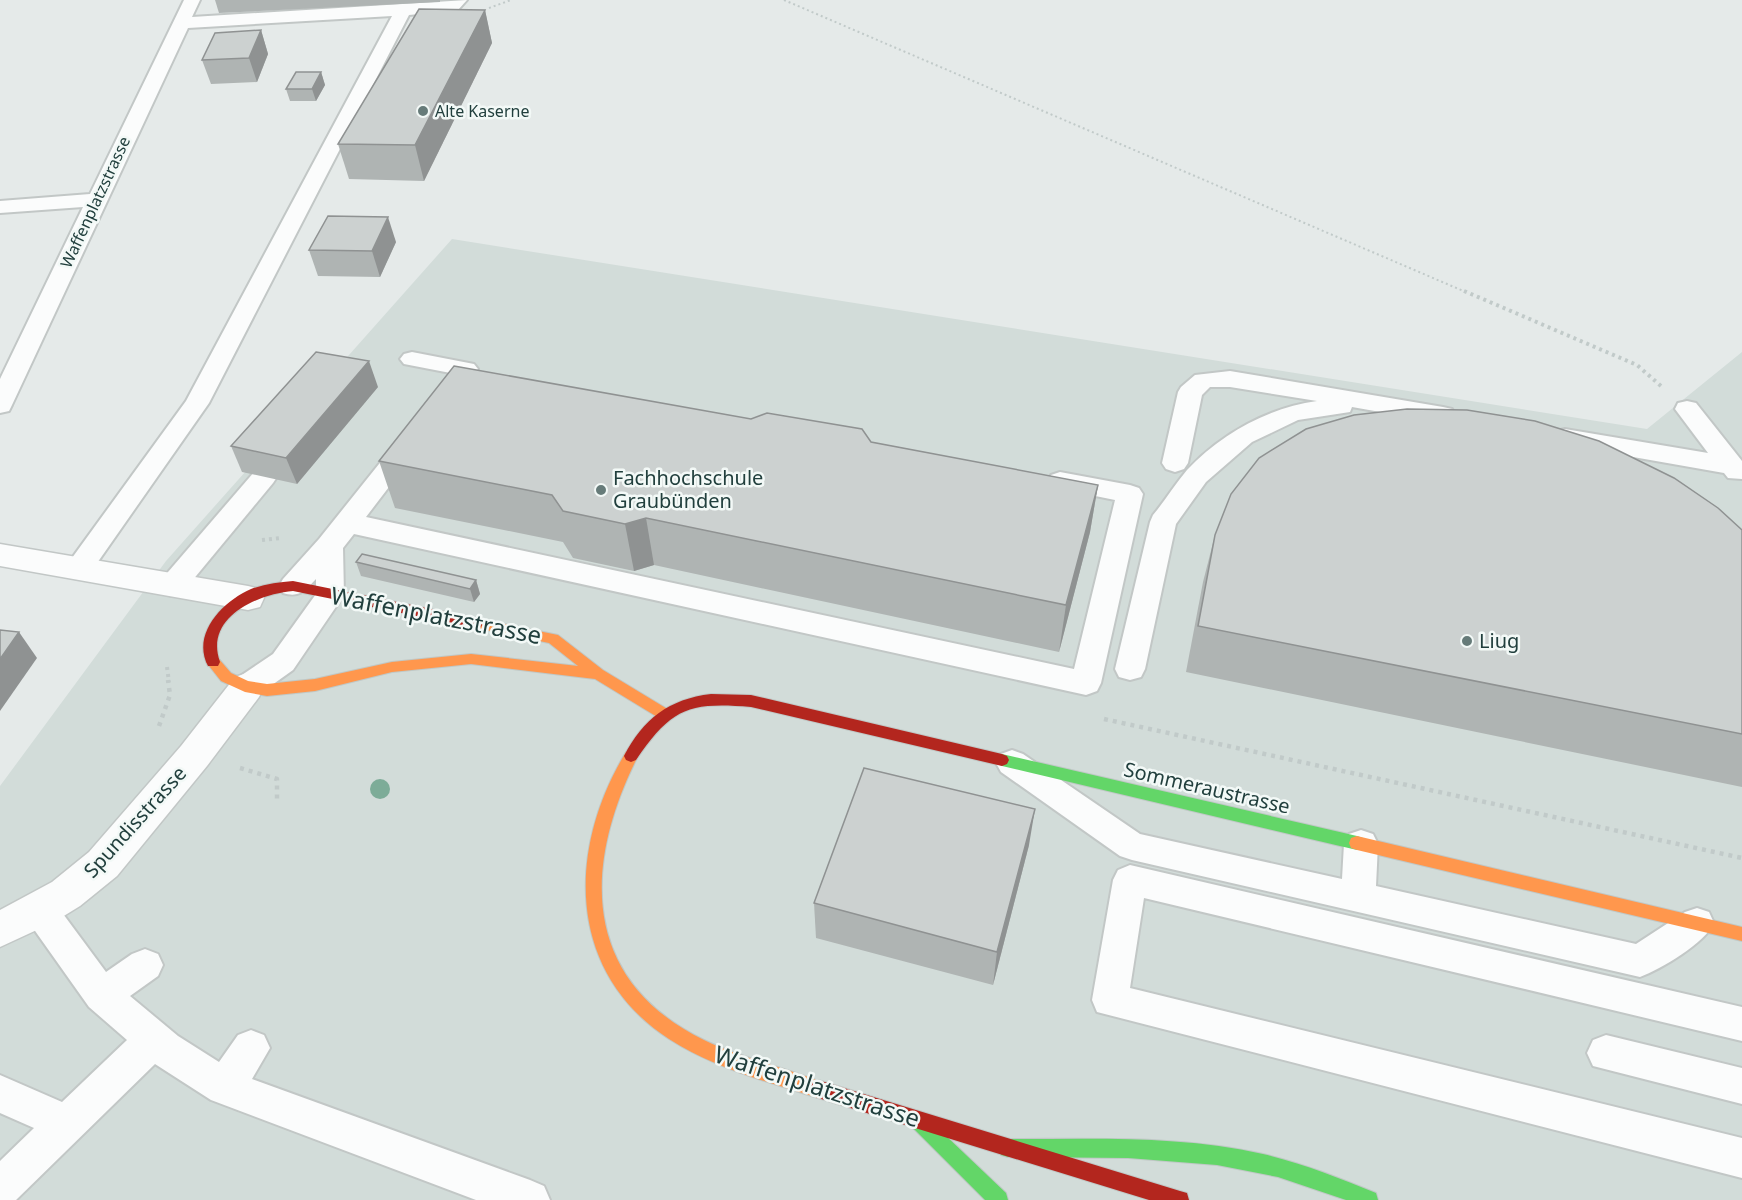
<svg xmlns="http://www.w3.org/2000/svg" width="1742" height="1200" font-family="'Noto Sans',sans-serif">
<rect width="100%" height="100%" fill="#e5eae9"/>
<path fill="#d2dcd9" d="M 452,239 L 1647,429 L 1742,352 L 1742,1200 L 0,1200 L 0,786 L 166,561 Z"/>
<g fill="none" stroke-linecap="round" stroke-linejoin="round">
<g stroke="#c2c7c6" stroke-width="4">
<g id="lane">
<path d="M 184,0 L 200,0 L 192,17 L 467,0 L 458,10 L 409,15 L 209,403 L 88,576 L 78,579 L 68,576 L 64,569 L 186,401 L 392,16 L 188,28 L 12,405 L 9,411 L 0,413 L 0,379 L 83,207 L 0,213 L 0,201 L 90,194 Z"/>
<path d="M 412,352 L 474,364 L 478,369 L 474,374 L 466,376 L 404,364 L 400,359 L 404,354 Z"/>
<path d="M 1230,371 L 1443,407 L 1452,409 L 1455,415 L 1452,421 L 1443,423 L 1352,407 L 1350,412 L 1298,420 L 1252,442 L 1206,482 L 1176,524 L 1145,669 L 1141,677 L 1130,680 L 1119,677 L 1115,669 L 1150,522 L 1153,515 C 1165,501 1175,484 1187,470 C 1222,433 1268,408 1317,401 L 1230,387 L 1210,387 L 1202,395 L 1188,463 L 1184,469 L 1175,472 L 1166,469 L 1162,463 L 1178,392 L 1181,387 L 1195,375 Z"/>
<path d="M 1687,401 L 1696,403 L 1742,461 L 1742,479 L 1728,478 L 1724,473 L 1565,445 L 1556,443 L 1552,437 L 1556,431 L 1565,429 L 1708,453 L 1675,409 L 1678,403 Z"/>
<path d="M 408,437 L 417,439 L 421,445 L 366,517 L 1074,669 L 1115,500 L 1051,487 L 1047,481 L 1051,475 L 1060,472 L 1130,485 L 1139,488 L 1143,494 L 1101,683 L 1097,691 L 1086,695 L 354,534 L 343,548 L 344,595 L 293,670 L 258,695 L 247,699 L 236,695 L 232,687 L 236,679 L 273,654 L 316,594 L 316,579 C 305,591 299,598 283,593 L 279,586 L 283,579 L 319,539 L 399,439 Z"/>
<path d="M 264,468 L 273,471 L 277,477 L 273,483 L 182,593 L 172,596 L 162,593 L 158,586 L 162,579 L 255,471 Z"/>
<path d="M 1012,750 L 1023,754 L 1140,834 L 1342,879 L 1344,844 L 1349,834 L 1361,830 L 1373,834 L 1378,844 L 1376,886 L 1636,944 L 1685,912 L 1697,908 L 1709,912 L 1714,923 C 1705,943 1661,969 1640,977 L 1132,860 L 1120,856 L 1001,772 L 996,763 L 1001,754 Z"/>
<path d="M 1130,865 L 1742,1007 L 1742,1041 L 1144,898 L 1130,988 L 1742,1138 L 1742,1178 L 1097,1012 L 1092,1000 L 1113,880 L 1118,870 Z"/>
<path d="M 40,895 L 52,899 L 106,972 L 132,954 L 145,949 L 158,954 L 163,965 L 158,976 L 130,996 L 178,1036 L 219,1062 L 238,1035 L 251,1030 L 264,1035 L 270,1048 L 252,1079 L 530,1180 L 544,1186 L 550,1200 L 476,1200 L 211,1100 L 155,1064 L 16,1200 L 0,1200 L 0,1161 L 34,1128 L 0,1113 L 0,1075 L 62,1102 L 127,1040 L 89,1007 L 28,921 L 23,910 L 28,899 Z"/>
<path d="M 1606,1035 L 1742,1068 L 1742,1104 L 1593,1066 L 1587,1053 L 1593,1040 Z"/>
</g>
</g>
<g stroke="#c2c7c6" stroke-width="3">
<g id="street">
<path d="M 0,544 L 248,586 L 260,589 L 264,598 L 260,607 L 248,610 L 0,566 Z"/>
<path d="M 247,673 L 259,677 L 264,687 L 259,697 L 207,766 L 117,876 L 80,906 L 54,922 L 0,947 L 0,910 L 52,882 L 89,852 L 181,746 L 235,677 Z"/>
</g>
</g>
<g stroke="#c0c8c6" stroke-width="2">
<g id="fast">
<path d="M 1002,754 L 1357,836 L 1363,838 L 1365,843 L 1363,848 L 1357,850 L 1002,766 L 997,764 L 995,760 L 997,756 Z"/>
<path d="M 917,1111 L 923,1114 L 1006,1193 L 1008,1200 L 985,1200 L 911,1126 L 908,1120 L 911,1114 Z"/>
<path d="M 1008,1139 C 1093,1139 1180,1135 1263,1154 C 1302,1163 1339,1178 1376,1193 L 1378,1200 L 1346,1200 L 1278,1177 L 1217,1165 L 1128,1158 L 1008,1157 L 1001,1155 L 999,1148 L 1001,1141 Z"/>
</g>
</g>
<g stroke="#c0c8c6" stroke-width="2">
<g id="slow">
<path d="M 476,618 L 558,635 L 603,670 L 669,710 L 671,714 L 669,718 L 659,718 L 595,679 L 471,664 L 392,672 L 315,691 L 267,696 L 245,692 L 221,681 L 206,662 L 208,658 L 218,658 L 231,673 L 248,681 L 267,684 L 315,679 L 392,662 L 471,654 L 578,666 L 549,643 L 471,627 L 469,623 L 471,619 Z"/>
<path d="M 631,750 L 636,752 L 638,756 C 583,865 580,979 704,1040 C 743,1059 785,1067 824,1083 L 827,1089 L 824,1095 L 818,1098 C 768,1082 714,1068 669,1039 C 566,972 567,849 626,752 Z"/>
<path d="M 1357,836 L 1742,927 L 1742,941 L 1357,850 L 1351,848 L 1349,843 L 1351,838 Z"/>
</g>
</g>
<g stroke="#c0c8c6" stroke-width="2">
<g id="jam">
<path d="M 293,581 L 476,618 L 481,619 L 483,623 L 481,627 L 476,628 L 293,591 C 257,594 204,618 220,662 L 218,666 L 208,666 C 191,634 223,601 251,589 C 265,584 279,582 293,581 Z"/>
<path d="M 711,694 L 751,695 L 1002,754 L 1007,756 L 1009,760 L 1007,764 L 1002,766 L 751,707 C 688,702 672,708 636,760 L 631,762 L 626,760 L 624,756 C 643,719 669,699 711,694 Z"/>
<path d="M 818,1080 L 1180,1191 L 1187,1193 L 1189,1200 L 1149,1200 L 818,1098 L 812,1095 L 809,1089 L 812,1083 Z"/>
</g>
</g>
<g stroke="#c1cac9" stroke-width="2" stroke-dasharray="2 3" stroke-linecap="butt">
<path d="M 784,0 L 1468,293"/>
<path d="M 489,8 L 511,0"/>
</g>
<g stroke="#c1cac9" stroke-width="4" stroke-dasharray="3 4" stroke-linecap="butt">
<path d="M 1464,291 L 1637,365 L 1661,386"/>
<path d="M 262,540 L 282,538"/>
<path d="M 167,667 L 169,682"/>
</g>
<g stroke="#c1cac9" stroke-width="4.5" stroke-dasharray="4 5" stroke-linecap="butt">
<path d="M 1104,719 L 1742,858"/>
<path d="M 159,726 L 170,695 L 168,680"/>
<path d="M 240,768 L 277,779 L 277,802"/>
</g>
<use href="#lane" fill="#fbfcfc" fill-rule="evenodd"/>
<use href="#street" fill="#fbfcfc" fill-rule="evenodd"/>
<use href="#fast" fill="#63d668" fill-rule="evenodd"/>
<use href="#slow" fill="#ff974d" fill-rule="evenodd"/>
<use href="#jam" fill="#b3261e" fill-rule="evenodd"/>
</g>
<circle fill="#7dac98" cx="380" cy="789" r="10"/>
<g fill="#afb4b3">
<path d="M 215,0 L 440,0 L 440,2 L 219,13 Z"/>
<path d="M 485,10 L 492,43 L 424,181 L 349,179 L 338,144 Z"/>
<path d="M 261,30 L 268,54 L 257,82 L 211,84 L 202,60 Z"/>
<path d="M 321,72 L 325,85 L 316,101 L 290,101 L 286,89 Z"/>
<path d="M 396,242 L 380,277 L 318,276 L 309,250 Z"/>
<path d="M 378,387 L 297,484 L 242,472 L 231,446 Z"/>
<path d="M 871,442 L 1098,485 L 1090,532 L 1059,652 L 654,565 L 634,571 L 573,558 L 563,542 L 395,508 L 379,461 Z"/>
<path d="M 1742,530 L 1742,787 L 1186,672 L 1203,582 L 1215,535 Z"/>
<path d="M 356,562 L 476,580 L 480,594 L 474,602 L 361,576 Z"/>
<path d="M 1029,845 L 993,985 L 816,938 L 814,903 Z"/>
</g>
<g fill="#8f9292">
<path d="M 485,10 L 492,43 L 424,181 L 415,145 Z"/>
<path d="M 261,30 L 268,54 L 257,82 L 249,58 Z"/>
<path d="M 321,72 L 325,85 L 316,101 L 312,89 Z"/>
<path d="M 388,217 L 396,242 L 380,277 L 372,251 Z"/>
<path d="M 369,361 L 378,387 L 297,484 L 286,458 Z"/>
<path d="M 1098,485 L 1090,532 L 1059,652 L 1066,605 Z"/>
<path d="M 646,518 L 654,565 L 634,571 L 625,524 Z"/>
<path d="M 476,580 L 480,594 L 474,602 L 470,589 Z"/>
<path d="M 19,632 L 37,658 L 0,711 L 0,659 Z"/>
<path d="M 1035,809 L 1029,845 L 993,985 L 997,952 Z"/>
</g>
<g fill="#ccd1d0" stroke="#8f9292" stroke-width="1.5">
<path d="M 419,9 L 485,10 L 415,145 L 338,144 Z"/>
<path d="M 261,30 L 249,58 L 202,60 L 215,33 Z"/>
<path d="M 296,72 L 321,72 L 312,89 L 286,89 Z"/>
<path d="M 328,216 L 388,217 L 372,251 L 309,250 Z"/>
<path d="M 316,352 L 369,361 L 286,458 L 231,446 Z"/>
<path d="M 454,366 L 751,419 L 767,413 L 862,429 L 871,442 L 1098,485 L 1066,605 L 646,518 L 625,524 L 563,511 L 552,495 L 379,461 Z"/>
<path d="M 1407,409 L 1467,410 L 1535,421 L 1599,441 L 1674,478 L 1718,508 L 1742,530 L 1742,734 L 1198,626 L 1215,535 L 1231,494 L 1259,458 L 1306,429 L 1354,415 Z"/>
<path d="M 362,554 L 476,580 L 470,589 L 356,562 Z"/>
<path d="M 0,630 L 19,632 L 0,659 Z"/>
<path d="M 864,768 L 1035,809 L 997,952 L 814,903 Z"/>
</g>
<g fill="#667b79" stroke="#f3f9f7" stroke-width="2">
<circle cx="423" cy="111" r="6"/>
<circle cx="601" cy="490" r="6"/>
<circle cx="1467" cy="641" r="6"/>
</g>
<g text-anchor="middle" stroke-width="5" stroke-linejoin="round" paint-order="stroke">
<g font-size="16" fill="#213f3d" stroke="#f3f9f7" text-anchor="start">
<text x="435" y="117">Alte Kaserne</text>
</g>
<g font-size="16" fill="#213f3d" stroke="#f3f9f7">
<text transform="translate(95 202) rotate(-65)" y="6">Waffenplatzstrasse</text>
</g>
<g font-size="20" fill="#213f3d" stroke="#f3f9f7" text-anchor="start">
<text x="613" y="485">Fachhochschule<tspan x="613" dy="23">Graubünden</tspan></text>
<text x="1479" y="648">Liug</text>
</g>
<g font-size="20" fill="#213f3d" stroke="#f3f9f7">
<text transform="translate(1207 788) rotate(13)" y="7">Sommeraustrasse</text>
<text transform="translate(135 822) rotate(-48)" y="7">Spundisstrasse</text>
</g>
<g font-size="24" fill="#213f3d" stroke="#f3f9f7">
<text transform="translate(436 616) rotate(11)" y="8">Waffenplatzstrasse</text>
<text transform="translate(817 1087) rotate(18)" y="8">Waffenplatzstrasse</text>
</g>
</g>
</svg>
